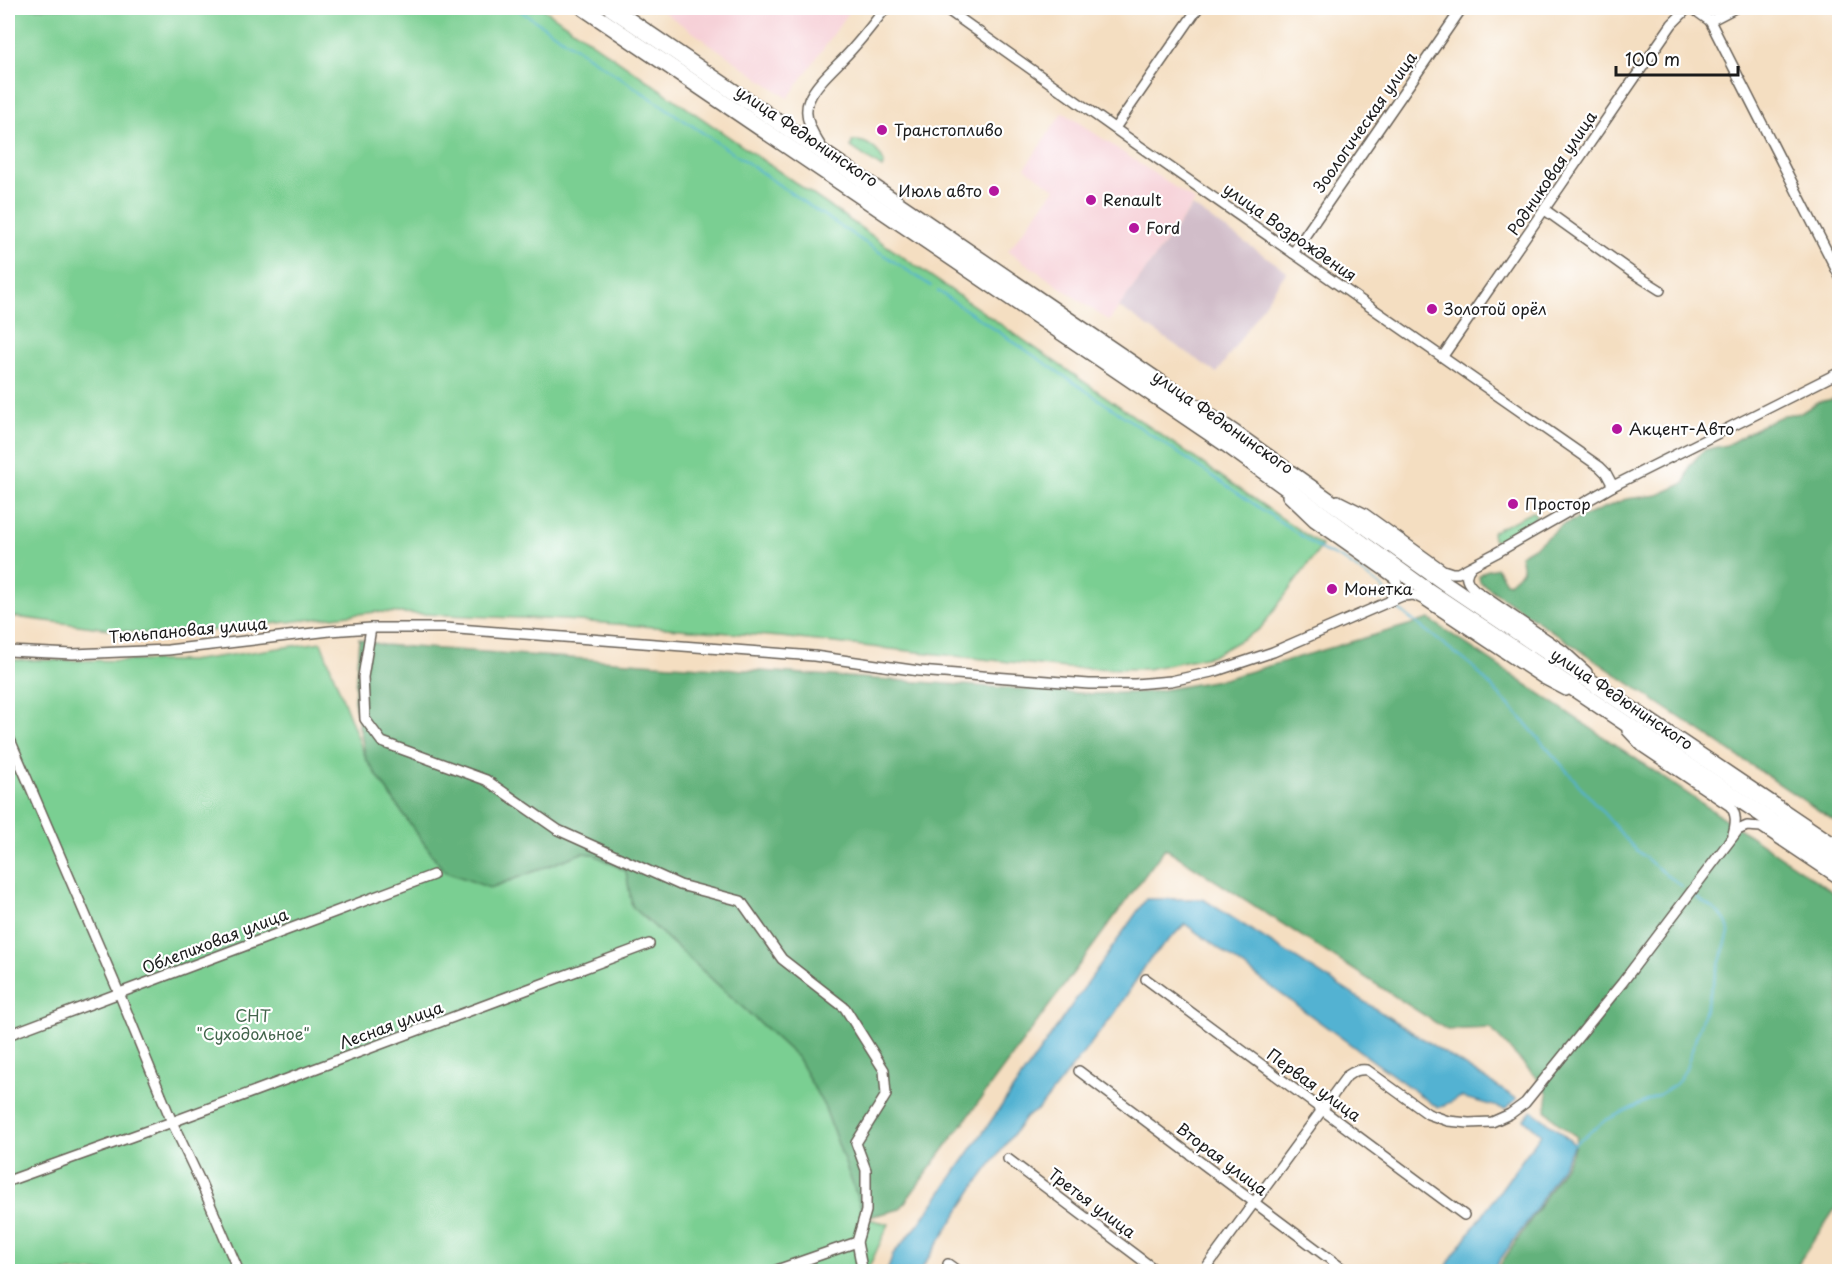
<svg xmlns="http://www.w3.org/2000/svg" width="1847" height="1279" font-family="'Playpen Sans',sans-serif">
<rect width="100%" height="100%" fill="#fff"/>
<filter id="ink" filterUnits="userSpaceOnUse"><feTurbulence type="fractalNoise" baseFrequency=".0167" numOctaves="2"/><feDisplacementMap in="SourceGraphic" scale="12" xChannelSelector="R" yChannelSelector="G"/><feConvolveMatrix kernelMatrix="1 2 1 2 8 2 1 2 1" color-interpolation-filters="sRGB"/></filter>
<filter id="wash" filterUnits="userSpaceOnUse"><feTurbulence type="fractalNoise" baseFrequency=".008" numOctaves="4" result="noise"/><feDisplacementMap in="SourceGraphic" scale="24" xChannelSelector="R" yChannelSelector="G"/><feGaussianBlur stdDeviation="1.35" result="paint"/><feColorMatrix in="noise" values="0 0 0 0 0 0 0 0 0 0 0 0 0 0 0 0 0 1.4 0 .05"/><feComposite in="paint" operator="in"/></filter>
<g filter="url(#wash)">
<rect width="100%" height="100%" fill="#f4dec1"/>
<g fill="#f6cfd6">
<path d="M 658,8 L 852,8 L 788,98 Z"/>
<path d="M 1063,112 L 1195,201 L 1109,321 L 1008,251 L 1055,189 L 1025,168 Z"/>
</g>
<path fill="#d1bdc9" d="M 1192,206 L 1287,271 L 1217,373 L 1119,307 Z"/>
<g fill="#7acf92" stroke="#4b7657" stroke-width="1.5">
<path d="M 8,8 L 542,8 L 1322,546 L 1260,629 L 1214,655 L 1147,669 L 1066,668 L 780,637 L 565,620 L 376,612 L 164,636 L 8,616 Z"/>
<path d="M 855,141 C 867,140 880,151 884,163 L 882,168 L 851,147 L 852,142 Z"/>
<path d="M 1532,512 L 1535,513 L 1536,516 L 1529,524 L 1501,541 L 1493,539 L 1492,532 Z"/>
<path d="M 321,642 L 366,759 L 403,814 L 444,871 L 491,888 L 582,853 L 593,854 L 626,871 L 632,906 L 797,1057 L 825,1108 L 865,1218 L 889,1224 L 867,1271 L 8,1272 L 8,660 L 189,661 Z"/>
</g>
<g fill="#63b27c" stroke="#40674c" stroke-width="1.5">
<path d="M 1839,398 L 1839,824 L 1667,709 L 1480,582 L 1479,576 L 1485,571 L 1497,568 L 1506,582 L 1509,583 L 1523,570 L 1520,555 L 1537,545 L 1562,525 L 1626,499 L 1658,495 L 1685,483 L 1690,465 L 1704,450 L 1727,445 L 1760,426 L 1784,415 L 1801,413 L 1818,402 Z"/>
<path d="M 1429,619 L 1839,896 L 1839,1203 L 1793,1271 L 1496,1271 L 1535,1214 L 1572,1154 L 1577,1137 L 1560,1125 L 1546,1110 L 1548,1094 L 1537,1078 L 1490,1028 L 1447,1030 L 1165,848 L 900,1209 L 865,1218 L 825,1108 L 797,1057 L 632,906 L 626,871 L 593,854 L 582,853 L 490,888 L 444,871 L 403,814 L 366,759 L 354,701 L 359,639 L 383,645 L 1094,694 L 1151,692 L 1224,679 Z"/>
</g>
<g fill="#53b2d2" stroke="#386777" stroke-width="1.5">
<path d="M 1146,899 L 1203,899 L 1517,1099 L 1505,1109 L 1461,1097 L 1438,1108 L 1185,924 L 1149,960 L 1115,1013 L 1039,1109 L 1026,1117 L 977,1183 L 920,1271 L 887,1271 L 893,1254 L 919,1224 Z"/>
<path d="M 1532,1111 L 1558,1130 L 1574,1144 L 1570,1153 L 1533,1214 L 1492,1271 L 1444,1271 L 1452,1257 L 1541,1134 L 1524,1119 Z"/>
</g>
<g fill="none" stroke-linecap="round" stroke-linejoin="round">
<g stroke="#53b2d2" stroke-width="2">
<path d="M 516,8 L 745,161 L 805,203 L 931,286"/>
<path d="M 938,291 L 1273,517 L 1322,550 L 1344,560 L 1381,586 L 1387,595"/>
<path d="M 1398,609 L 1472,666 L 1520,717 L 1632,846 L 1655,866 L 1682,886"/>
<path d="M 1574,1144 L 1606,1120 L 1657,1096 L 1676,1084 L 1686,1069 L 1729,933 C 1729,915 1709,907 1696,897"/>
</g>
</g>
</g>
<g filter="url(#ink)">
<g fill="none" stroke-linecap="round" stroke-linejoin="round">
<g stroke="#686056" stroke-width="12">
<g id="minor">
<path d="M 945,8 L 1125,136 L 1600,467 L 1606,473 L 1613,486"/>
<path d="M 1692,8 L 1710,21 L 1735,8"/>
<path d="M 1710,21 L 1840,277"/>
<path d="M 1115,128 L 1198,8"/>
<path d="M 822,148 C 813,134 802,116 809,100 C 817,81 841,63 854,47 C 865,35 875,21 886,8"/>
<path d="M 1545,210 L 1633,273 L 1660,290"/>
<path d="M 1293,253 L 1462,8"/>
<path d="M 1443,356 L 1672,24 L 1688,8"/>
<path d="M 1287,496 L 1313,521 L 1394,578 C 1400,585 1398,593 1391,599"/>
<path d="M 1338,500 L 1364,513 L 1443,570 L 1452,573 L 1458,573 L 1496,553 L 1613,486 L 1840,372"/>
<path d="M 1471,567 C 1463,576 1467,583 1475,590 L 1564,651 L 1587,672"/>
<path d="M 371,628 L 363,677 L 365,719 L 382,742 L 486,780 L 558,830 L 680,885 L 741,901 L 782,959 L 845,1008 L 884,1070 L 886,1095 L 856,1143 L 866,1170 L 866,1211 L 857,1242 L 862,1268 L 861,1272"/>
<path d="M 8,651 L 73,654 L 168,650 L 330,631 L 371,628 L 445,628 L 814,656 L 919,671 L 994,677 L 1089,684 L 1135,684 L 1171,681 L 1216,671 L 1273,652 L 1402,596 L 1414,595 L 1424,600 L 1543,679 L 1566,691"/>
<path d="M 1627,731 L 1642,747 L 1730,806 C 1737,814 1736,823 1733,834"/>
<path d="M 8,735 L 119,993 L 172,1122 L 201,1183 L 239,1272"/>
<path d="M 1146,979 L 1464,1215"/>
<path d="M 8,1035 L 433,875"/>
<path d="M 1079,1071 L 1347,1272"/>
<path d="M 1008,1159 L 1158,1272"/>
<path d="M 8,1181 L 172,1122 L 649,944"/>
<path d="M 948,1264 L 959,1272"/>
<path d="M 771,1272 L 857,1242"/>
<path d="M 1203,1272 L 1347,1076 C 1354,1071 1359,1069 1367,1070 L 1428,1114 L 1448,1121 L 1469,1123 L 1492,1122 L 1510,1114 L 1525,1103 L 1622,983 L 1738,830 L 1747,826 L 1761,827 L 1840,880"/>
</g>
</g>
<g stroke="#686056" stroke-width="18">
<g id="trunk">
<path d="M 584,8 L 1226,444 L 1427,590 L 1840,867"/>
<path d="M 611,8 L 1234,433 L 1449,586 L 1840,850"/>
</g>
</g>
<use href="#minor" stroke="#fff" stroke-width="9"/>
<use href="#trunk" stroke="#fff" stroke-width="15"/>
</g>
</g>
<g fill="#b5179e" stroke="#fff" stroke-width="2">
<circle cx="882" cy="130" r="6"/>
<circle cx="994" cy="191" r="6"/>
<circle cx="1091" cy="200" r="6"/>
<circle cx="1134" cy="228" r="6"/>
<circle cx="1432" cy="309" r="6"/>
<circle cx="1617" cy="429" r="6"/>
<circle cx="1513" cy="504" r="6"/>
<circle cx="1332" cy="589" r="6"/>
</g>
<g text-anchor="middle" stroke-width="4.5" stroke-linejoin="round" paint-order="stroke">
<g font-size="16" fill="#1c1c1c" stroke="#fff">
<text transform="translate(1365 122) rotate(-55)" y="6">Зоологическая улица</text>
<text transform="translate(807 136) rotate(34)" y="6">улица Федюнинского</text>
<text transform="translate(1552 173) rotate(-56)" y="6">Родниковая улица</text>
<text transform="translate(1290 232) rotate(35)" y="6">улица Возрождения</text>
<text transform="translate(1223 422) rotate(35)" y="6">улица Федюнинского</text>
<text transform="translate(188 630) rotate(-5)" y="6">Тюльпановая улица</text>
<text transform="translate(1622 699) rotate(34)" y="6">улица Федюнинского</text>
<text transform="translate(215 941) rotate(-21)" y="6">Облепиховая улица</text>
<text transform="translate(391 1025) rotate(-20)" y="6">Лесная улица</text>
<text transform="translate(1314 1085) rotate(36)" y="6">Первая улица</text>
<text transform="translate(1222 1159) rotate(37)" y="6">Вторая улица</text>
<text transform="translate(1092 1203) rotate(37)" y="6">Третья улица</text>
</g>
<g font-size="16" fill="#1c1c1c" stroke="#fff" text-anchor="start">
<text x="894" y="136">Транстопливо</text>
<text x="982" y="197" text-anchor="end">Июль авто</text>
<text x="1103" y="206">Renault</text>
<text x="1146" y="234">Ford</text>
<text x="1444" y="315">Золотой орёл</text>
<text x="1629" y="435">Акцент-Авто</text>
<text x="1525" y="510">Простор</text>
<text x="1344" y="595">Монетка</text>
</g>
<g font-size="16" fill="#42644b" stroke="#fff">
<text x="253" y="1022">СНТ<tspan x="253" dy="18">"Суходольное"</tspan></text>
</g>
</g>
<rect width="1847" height="1279" fill="none" stroke="#fff" stroke-width="30"/>
<path d="M1616 66v9h122v-9" fill="none" stroke="#1c1c1c" stroke-width="3"/>
<text x="1625" y="66" font-size="18" fill="#1c1c1c" stroke="#ffffff" stroke-width="4.5" paint-order="stroke">100 m</text>
</svg>
